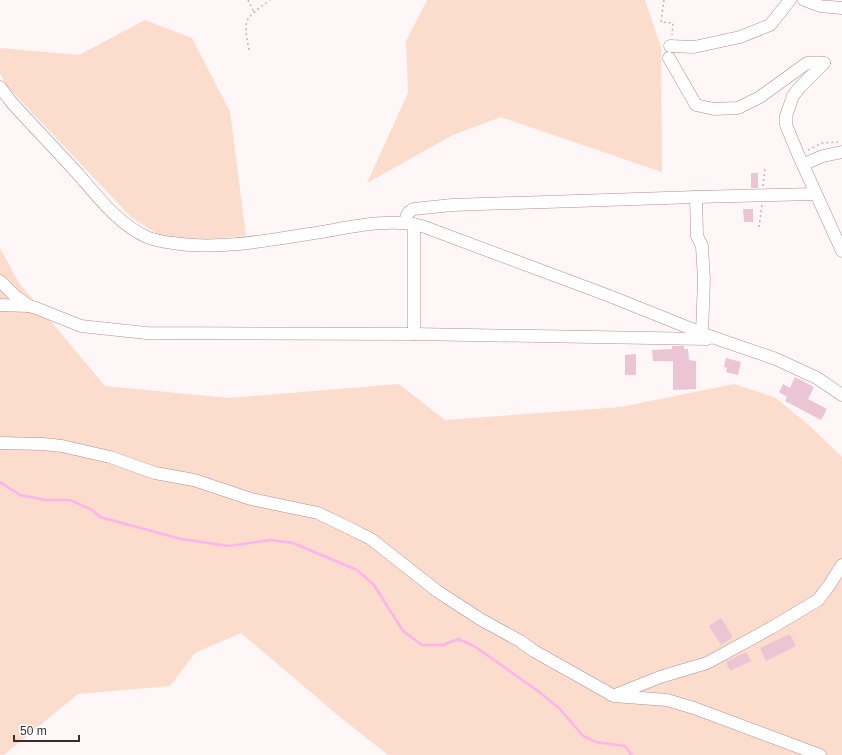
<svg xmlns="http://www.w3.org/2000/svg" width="842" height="755" font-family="Helvetica,sans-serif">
<rect width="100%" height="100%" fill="#fff6f7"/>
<g fill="#fcdccd">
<path d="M 427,0 L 645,0 L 661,47 L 662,172 L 501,117 L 453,135 L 367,183 L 408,93 L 406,41 Z"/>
<path d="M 145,20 L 192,38 L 230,112 L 246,236 L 209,239 L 162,237 L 132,218 L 7,86 L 0,73 L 0,48 L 79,55 Z"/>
<path d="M 0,248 L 19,283 L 105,386 L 229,398 L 399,384 L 445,420 L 621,407 L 734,384 L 776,398 L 810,426 L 842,457 L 842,755 L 388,755 L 340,717 L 241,633 L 195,653 L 170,686 L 78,694 L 4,755 L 0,755 Z"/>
</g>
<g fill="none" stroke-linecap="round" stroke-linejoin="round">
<path stroke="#fbb4ed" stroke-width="2.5" d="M 0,482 L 20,495 L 46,500 L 70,500 L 92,510 L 100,517 L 181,539 L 229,546 L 270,540 L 293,543 L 357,570 L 374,585 L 403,631 L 422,645 L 443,645 L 458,639 L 474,646 L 538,691 L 560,709 L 583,736 L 596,742 L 625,746 L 632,755"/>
</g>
<g fill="#ebc5d4">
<rect x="751" y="173" width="7" height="15"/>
<path d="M 743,209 L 753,209 L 753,222 L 744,222 Z"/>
<path d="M 672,346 L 684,346 L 684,349 L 688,349 L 689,360 L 696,361 L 696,389 L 673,390 L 673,361 L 653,361 L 652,350 L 672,349 Z"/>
<path d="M 636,354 L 636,375 L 625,375 L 625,355 Z"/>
<path d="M 726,358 L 741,362 L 738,375 L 726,372 L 727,368 L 724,367 Z"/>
<path d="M 795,377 L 814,387 L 808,399 L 827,409 L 821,420 L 785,401 L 787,397 L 779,392 L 783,384 L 790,388 Z"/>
<path d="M 721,618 L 733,637 L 721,645 L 709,626 Z"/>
<path d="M 790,634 L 796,646 L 766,661 L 760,648 Z"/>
<path d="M 746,652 L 751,661 L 730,671 L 726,662 Z"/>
</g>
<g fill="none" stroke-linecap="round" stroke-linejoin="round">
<g stroke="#b48d92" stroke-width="13">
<g id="minor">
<path d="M 804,0 L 820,6 L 842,8"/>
<path d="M 670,46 L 694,47 L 740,37 L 770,25 L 790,0"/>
<path d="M 669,58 L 696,105 L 714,109 L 738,108 L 760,97 L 807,63 L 824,63"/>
<path d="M 824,63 L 800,87 L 793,96 L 786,116 L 786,125 L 798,154 L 842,251"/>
<path d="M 0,87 L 12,103 C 34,127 56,150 78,174 C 98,197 120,226 149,238 C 157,241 165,242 173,243 C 218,250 264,241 308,234 C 345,229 384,217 422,226 L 607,295 L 712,337 L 776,359 L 817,378 L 842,395"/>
<path d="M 804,164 L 823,156 L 842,152"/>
<path d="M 696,197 L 697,236 L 702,246 L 704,279 L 702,332"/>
<path d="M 406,223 C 406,215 407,212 414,209 L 452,205 L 696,197 L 816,194"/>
<path d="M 414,224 L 414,334"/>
<path d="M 0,281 L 15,296 L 29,306"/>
<path d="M 0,305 L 29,306 L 36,308 L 81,326 L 146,333 L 414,334 L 707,339 L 712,337"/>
<path d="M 0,443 L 43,444 L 62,446 L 110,457 L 155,473 L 194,480 L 251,499 L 318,513 L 345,526 L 371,539 L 437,591 L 480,619 L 520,641 L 534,651 L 614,696 L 667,700 L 694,708 L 820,755"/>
<path d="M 615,695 L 660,677 L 707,663 L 771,628 L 818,600 L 828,587 L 842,565"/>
</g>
</g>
<g stroke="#c2b6b8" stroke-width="1.5" stroke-dasharray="2 3" stroke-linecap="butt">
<path d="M 248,0 L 254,12"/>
<path d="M 664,0 L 661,22 L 673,23 L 672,35"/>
<path d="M 249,50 C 243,17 244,20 270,0"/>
<path d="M 808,150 L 822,143 L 838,142"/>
<path d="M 763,186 L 765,168"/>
<path d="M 759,227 L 762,205"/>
</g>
<use href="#minor" stroke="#fff" stroke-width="12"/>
</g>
<path d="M14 735v6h65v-6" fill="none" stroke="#3b2b2d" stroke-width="2"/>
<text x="20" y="735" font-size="12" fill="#3b2b2d" stroke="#ffffff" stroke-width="3" paint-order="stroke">50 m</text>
</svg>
